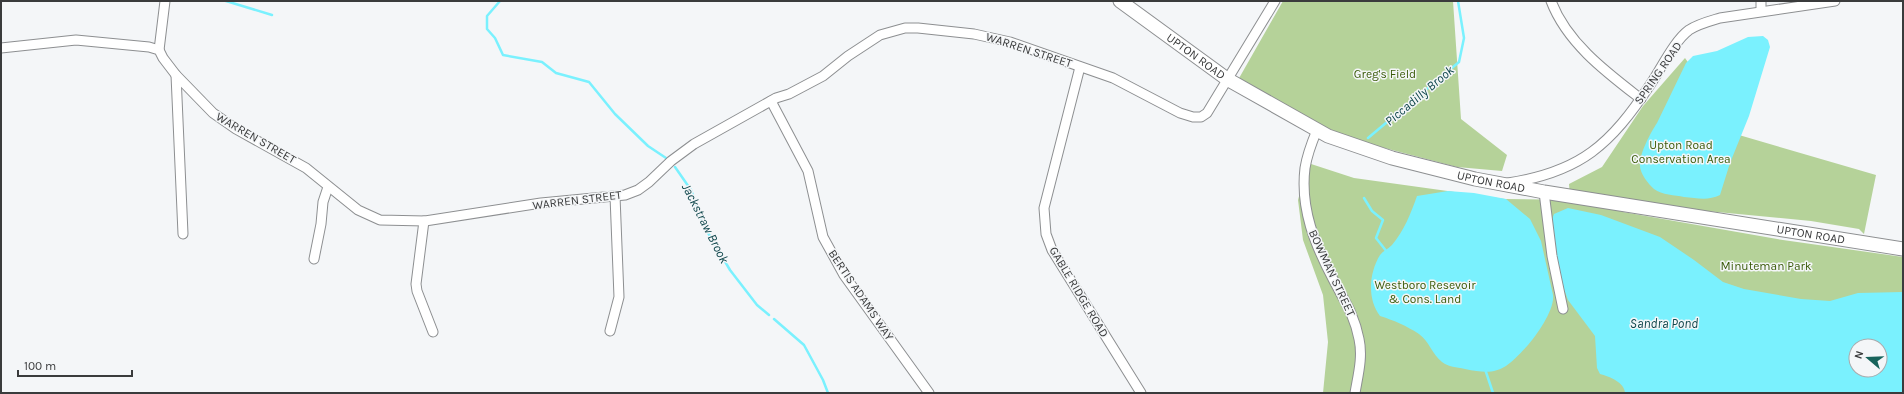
<svg xmlns="http://www.w3.org/2000/svg" width="1904" height="394" font-family="Karla,sans-serif">
<rect width="100%" height="100%" fill="#f4f6f8"/>
<g fill="#b5d299" fill-rule="evenodd">
<path d="M 1283,1 L 1453,1 L 1461,119 L 1507,155 L 1502,171 L 1457,167 L 1354,140 L 1305,118 L 1238,80 Z"/>
<path d="M 1685,58 L 1739,135 L 1876,175 L 1864,234 L 1859,229 L 1811,221 L 1570,198 L 1569,184 L 1602,167 L 1643,106 Z"/>
<path d="M 1308,163 L 1354,178 L 1505,199 L 1587,200 L 1623,212 L 1783,240 L 1903,257 L 1903,393 L 1323,393 L 1328,342 L 1323,295 L 1303,240 L 1298,200 ZM 1856,346 L 1880,346 L 1880,370 L 1856,370 Z"/>
</g>
<g fill="#7af1fe" fill-rule="evenodd">
<path d="M 1763,36 L 1768,40 L 1770,47 L 1749,116 L 1730,163 L 1720,195 C 1708,201 1697,198 1684,197 C 1675,195 1662,195 1654,189 C 1648,184 1640,173 1640,166 C 1639,154 1651,132 1657,123 L 1686,63 L 1693,56 L 1717,51 L 1748,37 Z"/>
<path d="M 1448,191 L 1474,193 L 1506,199 L 1530,219 L 1541,241 L 1553,295 C 1555,309 1537,335 1528,345 C 1505,370 1498,376 1465,369 C 1456,367 1449,367 1442,362 C 1432,354 1429,341 1419,334 C 1407,326 1393,320 1380,316 C 1367,299 1369,273 1380,255 C 1383,251 1388,249 1392,245 C 1404,231 1411,213 1417,196 Z"/>
<path d="M 1568,208 L 1601,215 L 1660,237 L 1694,260 L 1723,282 L 1744,289 L 1801,299 L 1830,301 L 1858,293 L 1903,292 L 1903,393 L 1625,393 C 1625,383 1609,376 1600,374 L 1597,368 L 1595,336 L 1568,300 L 1561,281 L 1550,225 L 1554,214 ZM 1856,346 L 1880,346 L 1880,370 L 1856,370 Z"/>
</g>
<g fill="none" stroke-linecap="round" stroke-linejoin="round">
<g stroke="#7af1fe" stroke-width="2.5">
<path d="M 226,1 L 272,15"/>
<path d="M 500,1 L 487,16 L 487,29 L 495,38 L 503,55 L 542,62 L 556,73 L 589,82 L 615,114 L 648,146 L 666,158"/>
<path d="M 1368,138 L 1459,62 L 1464,38 L 1458,1"/>
<path d="M 675,167 L 691,190 L 704,226 L 730,270 L 757,305 L 769,315"/>
<path d="M 1364,198 L 1372,211 L 1383,220 L 1376,238 L 1387,252"/>
<path d="M 774,319 L 804,345 L 823,380 L 828,393"/>
<path d="M 1485,369 L 1493,393"/>
</g>
<g stroke="#8d8f91" stroke-width="11">
<g id="minor">
<path d="M 1551,1 C 1567,43 1606,72 1641,99"/>
<path d="M 1761,11 L 1761,1"/>
<path d="M 1,48 L 76,40 L 149,47 L 159,50 L 163,58 L 176,75 L 213,113 L 236,129 L 306,168 L 358,210 L 380,220 L 425,221 L 541,203 L 625,195 L 638,190 L 649,182 L 671,161 L 694,144 L 776,98 L 789,94 L 823,76 L 848,56 L 880,35 L 905,28 L 918,28 L 974,34 L 1010,42 L 1113,78 L 1180,113 L 1193,117 L 1201,117 L 1207,113 L 1275,1"/>
<path d="M 159,50 L 165,1"/>
<path d="M 1080,67 L 1044,208 L 1046,234 L 1052,250 L 1141,393"/>
<path d="M 176,75 L 183,234"/>
<path d="M 771,101 L 808,171 L 823,237 L 844,275 L 929,393"/>
<path d="M 1317,130 C 1312,142 1307,155 1305,168 C 1300,209 1315,245 1334,281 C 1345,302 1354,314 1359,339 C 1363,357 1358,375 1355,393"/>
<path d="M 1508,183 C 1581,172 1611,144 1650,85 C 1661,69 1674,41 1689,30 C 1698,24 1710,21 1720,18 L 1835,1"/>
<path d="M 1544,192 L 1552,256 L 1563,309"/>
<path d="M 424,221 L 416,284 L 417,291 L 433,332"/>
<path d="M 314,259 L 321,224 L 323,202 L 328,187"/>
<path d="M 610,331 L 619,297 L 615,196"/>
</g>
</g>
<g stroke="#8d8f91" stroke-width="15">
<g id="secondary">
<path id="s1" d="M 1120,1 L 1227,79 L 1328,136 L 1392,158 L 1475,179 L 1544,192 L 1903,249"/>
</g>
</g>
<use href="#minor" stroke="#fff" stroke-width="9"/>
<use href="#secondary" stroke="#fff" stroke-width="13"/>
</g>
<g text-anchor="middle" stroke-width="3" stroke-linejoin="round" paint-order="stroke">
<g font-size="12" fill="#3a3b3c" stroke="#f4f6f8">
<text transform="translate(1029 50) rotate(18)" y="4">WARREN STREET</text>
<text dy="4" stroke="none"><textPath href="#s1" startOffset="94">UPTON ROAD</textPath></text>
<text transform="translate(1658 73) rotate(-55)" y="4">SPRING ROAD</text>
<text transform="translate(256 138) rotate(30)" y="4">WARREN STREET</text>
<text dy="4" stroke="none"><textPath href="#s1" startOffset="418">UPTON ROAD</textPath></text>
<text transform="translate(577 200) rotate(-7)" y="4">WARREN STREET</text>
<text dy="4" stroke="none"><textPath href="#s1" startOffset="742">UPTON ROAD</textPath></text>
<text transform="translate(1332 273) rotate(65)" y="4">BOWMAN STREET</text>
<text transform="translate(1079 292) rotate(59)" y="4">GABLE RIDGE ROAD</text>
<text transform="translate(861 295) rotate(56)" y="4">BERTIS ADAMS WAY</text>
</g>
<g font-size="12" fill="#3a5b09" stroke="#f4f6f8">
<text x="1385" y="78">Greg's Field</text>
<text x="1681" y="149">Upton Road<tspan x="1681" dy="14">Conservation Area</tspan></text>
<text x="1766" y="270">Minuteman Park</text>
<text x="1425" y="289">Westboro Resevoir<tspan x="1425" dy="14">&amp; Cons. Land</tspan></text>
</g>
<g font-size="13" font-style="italic" fill="#0e464b" stroke="#f4f6f8">
<text transform="translate(1419 95) rotate(-40)" y="5">Piccadilly Brook</text>
<text transform="translate(706 223) rotate(63)" y="5">Jackstraw Brook</text>
<text x="1664" y="328">Sandra Pond</text>
</g>
</g>
<rect width="1904" height="394" fill="none" stroke="#3a3b3c" stroke-width="4"/>
<g transform="translate(1868 358) rotate(289)"><circle r="19" fill="#f4f6f8" stroke="#aaabad"/>
<path d="M0-3L7 15L0 10L-7 15Z" fill="#17635b"/>
<text y="-6" font-size="11" font-weight="bold" text-anchor="middle" fill="#3a3b3c">N</text>
</g>
<path d="M18 370v6h114v-6" fill="none" stroke="#3a3b3c" stroke-width="2"/>
<text x="24" y="370" font-size="12" fill="#3a3b3c" stroke="#f4f6f8" stroke-width="3" paint-order="stroke">100 m</text>
</svg>
